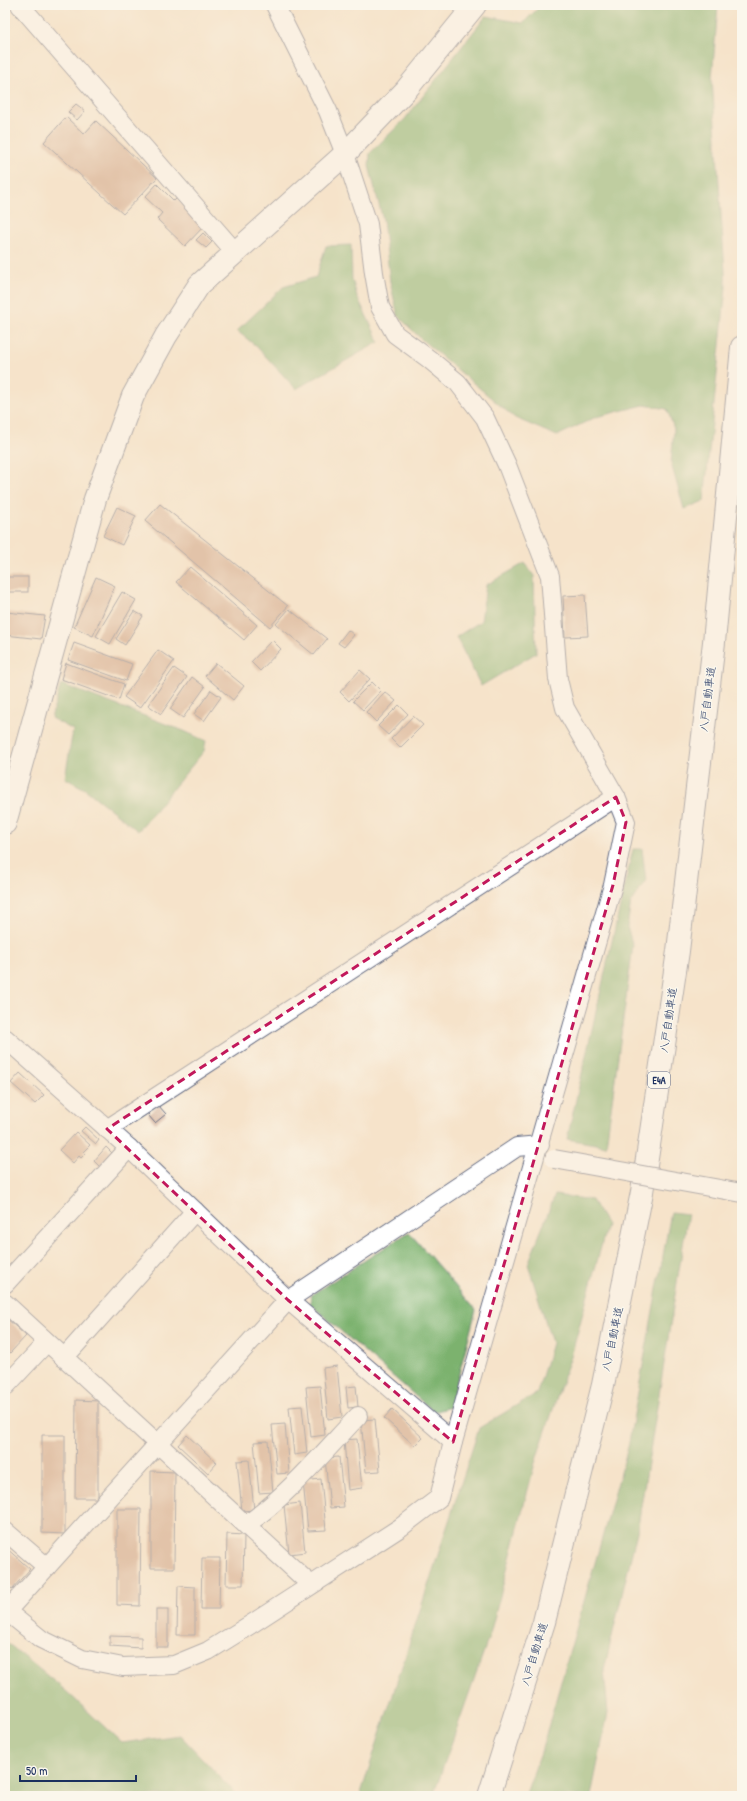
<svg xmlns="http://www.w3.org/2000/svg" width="747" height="1801" font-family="'Patrick Hand','Klee One',sans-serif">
<rect width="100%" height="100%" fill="#fbf7ec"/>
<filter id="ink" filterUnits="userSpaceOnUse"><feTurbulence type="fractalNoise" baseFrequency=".025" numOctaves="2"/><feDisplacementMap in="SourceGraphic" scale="8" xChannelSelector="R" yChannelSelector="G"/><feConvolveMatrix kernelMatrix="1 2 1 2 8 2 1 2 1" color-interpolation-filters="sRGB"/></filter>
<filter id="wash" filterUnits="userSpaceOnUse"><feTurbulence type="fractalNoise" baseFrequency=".012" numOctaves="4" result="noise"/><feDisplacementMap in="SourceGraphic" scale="16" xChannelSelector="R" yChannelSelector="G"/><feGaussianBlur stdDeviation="0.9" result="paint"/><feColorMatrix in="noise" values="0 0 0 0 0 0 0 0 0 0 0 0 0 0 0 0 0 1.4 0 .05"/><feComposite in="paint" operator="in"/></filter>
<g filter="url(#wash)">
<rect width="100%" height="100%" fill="#f6e3ca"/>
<g fill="#7cb26e" stroke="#4c7066">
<path d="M 541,5 L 597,5 L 619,9 L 651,5 L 718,5 L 712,79 L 726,287 L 704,501 L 684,509 L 671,463 L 674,429 L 667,409 L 644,405 L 596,417 L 557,436 L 515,418 L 422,340 L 398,316 L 390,282 L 383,220 L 369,166 L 370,153 L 405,119 L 486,16 L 523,23 Z"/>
<path d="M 351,245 L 352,279 L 357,296 L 379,342 L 296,389 L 256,346 L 237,331 L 283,287 L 316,277 L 326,246 Z"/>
<path d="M 525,563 L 534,576 L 536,653 L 481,686 L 456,637 L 481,621 L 486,585 Z"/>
<path d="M 61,684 L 184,731 L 206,741 L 204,751 L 138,831 L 85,789 L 65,778 L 73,730 L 51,718 Z"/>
<path d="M 633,849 L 642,849 L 646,880 L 631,902 L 627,927 L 633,946 L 606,1146 L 567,1139 Z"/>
<path d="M 555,1195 L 592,1200 L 607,1225 L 572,1353 L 535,1463 L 490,1634 L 433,1796 L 360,1796 L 479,1428 L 537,1393 L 552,1343 L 528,1264 Z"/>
<path d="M 671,1212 L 688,1214 L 637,1532 L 604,1670 L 608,1713 L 591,1796 L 525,1796 L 541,1752 L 628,1447 Z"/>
<path d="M 409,1232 L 476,1310 L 450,1407 L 434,1412 L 310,1304 L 311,1295 Z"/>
<path d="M 5,1641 L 66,1691 L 122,1743 L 180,1735 L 238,1796 L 5,1796 Z"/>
</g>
<g id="blocks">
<g fill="#cb9c81">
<path d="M 76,104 L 85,111 L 77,120 L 68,112 Z"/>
<path d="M 66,117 L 84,134 L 96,121 L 157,178 L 123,214 L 44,142 Z"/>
<path d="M 157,184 L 174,201 L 177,198 L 205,225 L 185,246 L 157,219 L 162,213 L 145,197 Z"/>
<path d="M 203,233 L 212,242 L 206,248 L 196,240 Z"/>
<path d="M 160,504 L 288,606 L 270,627 L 145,521 Z"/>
<path d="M 117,507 L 136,516 L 122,545 L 103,536 Z"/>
<path d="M 190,567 L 257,625 L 244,640 L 176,582 Z"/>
<rect x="5" y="577" width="23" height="15"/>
<path d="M 96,577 L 115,586 L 93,636 L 74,627 Z"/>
<path d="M 122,592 L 136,600 L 110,644 L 96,636 Z"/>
<path d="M 585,595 L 588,636 L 565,637 L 563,596 Z"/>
<path d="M 289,609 L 327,639 L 314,655 L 276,624 Z"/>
<path d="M 134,611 L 143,616 L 125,645 L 116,639 Z"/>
<path d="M 6,612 L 45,616 L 41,639 L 5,635 Z"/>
<path d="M 348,630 L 354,635 L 344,647 L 338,643 Z"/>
<path d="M 272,640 L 281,649 L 260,671 L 251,662 Z"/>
<path d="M 74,643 L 132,664 L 126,681 L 68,660 Z"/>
<path d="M 158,650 L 174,661 L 140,708 L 124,697 Z"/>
<path d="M 66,663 L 124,684 L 119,700 L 61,679 Z"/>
<path d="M 216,663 L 244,686 L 233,700 L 205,676 Z"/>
<path d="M 174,668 L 187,677 L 161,714 L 148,705 Z"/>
<path d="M 360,670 L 370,679 L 349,701 L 340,692 Z"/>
<path d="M 192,677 L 205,687 L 183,718 L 170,709 Z"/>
<path d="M 372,682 L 381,691 L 363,710 L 353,701 Z"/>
<path d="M 211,690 L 221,697 L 204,721 L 194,714 Z"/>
<path d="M 385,692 L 396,701 L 376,722 L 366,712 Z"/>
<path d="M 399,705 L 408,714 L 388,735 L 378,726 Z"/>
<path d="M 413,716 L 423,725 L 400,748 L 391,739 Z"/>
<path d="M 20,1073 L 44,1095 L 35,1104 L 11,1083 Z"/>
<path d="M 158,1105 L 166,1114 L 155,1123 L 148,1115 Z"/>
<path d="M 85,1127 L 99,1140 L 96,1144 L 81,1131 Z"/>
<path d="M 76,1132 L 90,1145 L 83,1152 L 85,1154 L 81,1158 L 79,1156 L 73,1163 L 59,1150 Z"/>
<path d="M 106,1147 L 112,1153 L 100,1167 L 94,1161 Z"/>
<path d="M 5,1317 L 26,1336 L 10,1353 L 5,1348 Z"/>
<path d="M 337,1366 L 342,1417 L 328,1419 L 323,1368 Z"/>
<path d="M 320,1386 L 325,1435 L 311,1437 L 306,1387 Z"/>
<path d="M 356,1386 L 358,1407 L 348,1408 L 346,1387 Z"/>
<path d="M 76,1400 L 98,1401 L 98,1498 L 75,1498 Z"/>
<path d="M 302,1406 L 307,1453 L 294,1455 L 289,1407 Z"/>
<path d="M 392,1409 L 423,1438 L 415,1446 L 384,1418 Z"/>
<path d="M 375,1419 L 380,1471 L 366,1472 L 361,1420 Z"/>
<path d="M 285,1424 L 289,1473 L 277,1474 L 272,1425 Z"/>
<path d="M 42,1435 L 65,1435 L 65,1534 L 42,1533 Z"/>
<path d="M 187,1435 L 217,1463 L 208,1473 L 178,1445 Z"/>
<path d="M 357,1439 L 362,1488 L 348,1490 L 344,1440 Z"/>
<path d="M 268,1441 L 273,1492 L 259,1493 L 254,1442 Z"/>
<path d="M 339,1457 L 344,1507 L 330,1508 L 325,1458 Z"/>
<path d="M 249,1460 L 254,1510 L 242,1511 L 237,1461 Z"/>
<path d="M 151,1471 L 175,1472 L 174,1568 L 151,1568 Z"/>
<path d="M 321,1479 L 326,1530 L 308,1531 L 303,1481 Z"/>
<path d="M 300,1503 L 305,1552 L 289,1554 L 284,1505 Z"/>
<path d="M 117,1509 L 141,1509 L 140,1606 L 117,1605 Z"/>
<path d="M 227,1534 L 244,1535 L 243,1585 L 226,1585 Z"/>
<path d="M 5,1547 L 30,1569 L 12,1589 L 5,1583 Z"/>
<path d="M 202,1558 L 220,1558 L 219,1609 L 201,1609 Z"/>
<path d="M 178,1586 L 195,1587 L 195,1635 L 177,1635 Z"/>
<rect x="156" y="1609" width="12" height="38"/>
<path d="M 110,1636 L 141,1637 L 141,1648 L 110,1646 Z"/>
</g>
</g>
</g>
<g filter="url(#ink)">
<use href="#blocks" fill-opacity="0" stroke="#686e84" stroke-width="1"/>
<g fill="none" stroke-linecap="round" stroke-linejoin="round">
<g stroke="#686e84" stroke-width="20">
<g id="street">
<path d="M 20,5 L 236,253"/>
<path d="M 5,1038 L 129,1148 L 288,1300 L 453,1442"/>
<path d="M 107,1129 L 616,797"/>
<path d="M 5,1284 L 129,1148"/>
<path d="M 5,1303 L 311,1585"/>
<path d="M 64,1358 L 195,1211"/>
<path d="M 5,1387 L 47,1342"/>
<path d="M 246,1525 C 288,1495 323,1453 358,1416"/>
<path d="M 5,1531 L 47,1567"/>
<path d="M 5,1610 L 41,1639 L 82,1659 L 123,1667 L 174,1665 L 208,1651 L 253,1623 L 401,1527 L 439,1498 L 453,1442 L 613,885 L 626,822 L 616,797 L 565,708 L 558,679 L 550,576 L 507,465 L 485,418 L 458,383 L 429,359 L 395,334 L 380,307 L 374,273 L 368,224 L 345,154 L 328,111 L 275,5"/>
<path d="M 7,1611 L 288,1300 L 517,1147 L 540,1145"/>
</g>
</g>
<g stroke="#686e84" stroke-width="24">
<path id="secondary" d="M 5,823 L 95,499 L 133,396 L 166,336 L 199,285 L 345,154 L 406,90 L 475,5"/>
</g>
<g stroke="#686e84" stroke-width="24">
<path id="highway" d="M 489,1796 L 544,1622 L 603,1385 L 642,1192 L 678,951 L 714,642 L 742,347"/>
</g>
<use href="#street" stroke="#fff" stroke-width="18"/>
<use href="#secondary" stroke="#fff" stroke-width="22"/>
<use href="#highway" stroke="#fff" stroke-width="22"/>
<g stroke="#686e84" stroke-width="20" stroke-linecap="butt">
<path id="street-bridge" d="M 554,1159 L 742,1193"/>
</g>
<use href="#street-bridge" stroke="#fff" stroke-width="18"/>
</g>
</g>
<path d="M0 0H747V1801H0ZM 616,797 L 626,822 L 613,885 L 453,1442 L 288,1300 L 107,1129 Z" fill="#f6e3ca" fill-opacity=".55" fill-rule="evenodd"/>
<path fill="none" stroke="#c2185b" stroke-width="3" stroke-dasharray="8 5" stroke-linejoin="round" d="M 616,797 L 626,822 L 613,885 L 453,1442 L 288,1300 L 107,1129 Z"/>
<g text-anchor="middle" stroke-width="3" stroke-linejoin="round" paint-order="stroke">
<rect fill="#fbf7ec" stroke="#5e6b89" stroke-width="1" x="648" y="1072" width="22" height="16" rx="3"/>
<g font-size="10" font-weight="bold" fill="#1b2f5e">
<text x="659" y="1084">E4A</text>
</g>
<g font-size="11" fill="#1b2f5e" stroke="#fbf7ec">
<text transform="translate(707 699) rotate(-83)" y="4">八戸自動車道</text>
<text transform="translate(668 1020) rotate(-82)" y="4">八戸自動車道</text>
<text transform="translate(612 1339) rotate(-78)" y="4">八戸自動車道</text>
<text transform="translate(534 1654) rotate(-73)" y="4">八戸自動車道</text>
</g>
</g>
<rect width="747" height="1801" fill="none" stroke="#fbf7ec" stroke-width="20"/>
<path d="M20 1775v6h116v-6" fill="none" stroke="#1b2f5e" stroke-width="2"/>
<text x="26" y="1775" font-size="12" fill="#1b2f5e" stroke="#fbf7ec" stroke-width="3" paint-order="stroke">50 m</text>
</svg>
